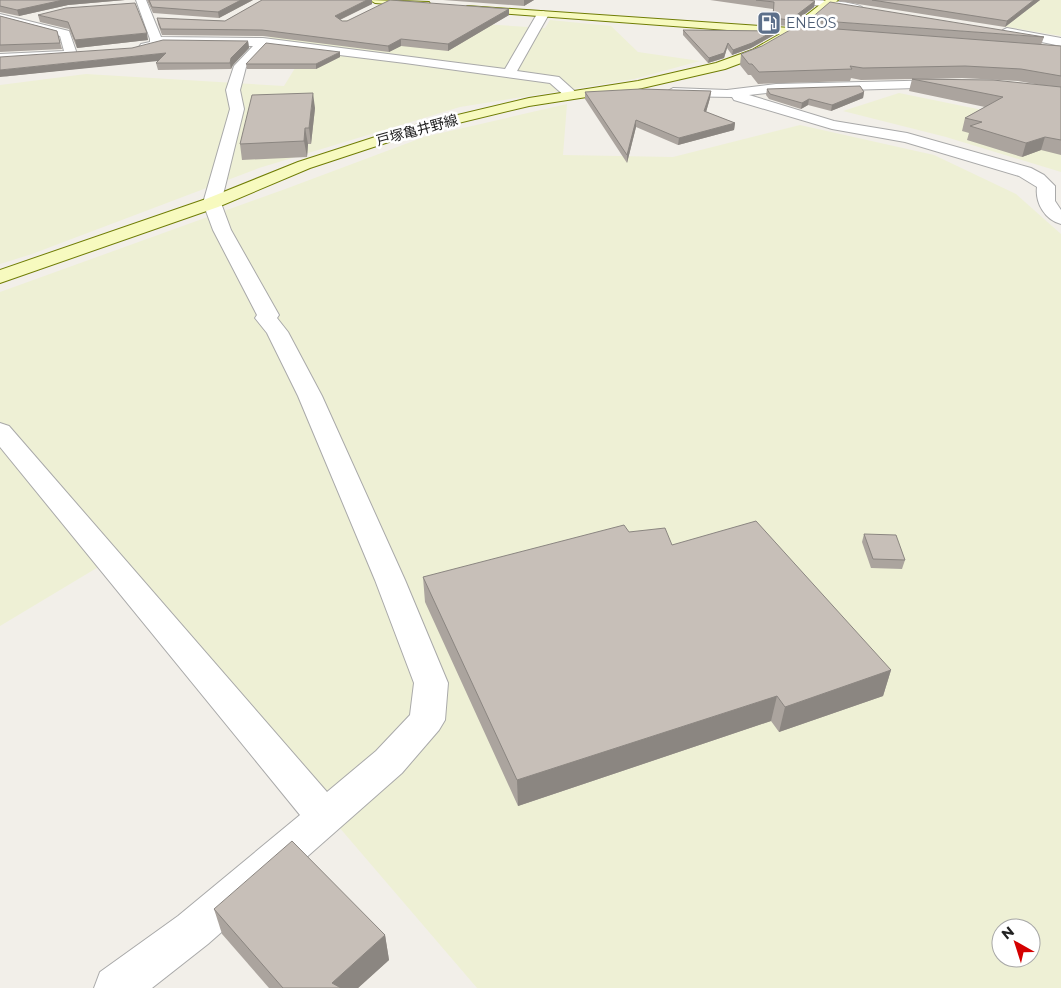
<svg xmlns="http://www.w3.org/2000/svg" width="1061" height="988" font-family="Montserrat,'Noto Sans JP',sans-serif">
<rect width="100%" height="100%" fill="#f2efe9"/>
<g fill="#eef0d5" fill-rule="evenodd">
<path d="M 895,0 L 1061,0 L 1061,36 L 941,16 Z"/>
<path d="M 388,18 L 545,28 L 550,20 L 611,26 L 638,52 L 700,61 L 634,79 L 460,107 L 259,168 L 32,254 L 0,264 L 0,85 L 86,74 L 284,86 L 308,47 L 267,40 L 283,24 Z"/>
<path d="M 899,93 L 1061,126 L 1061,172 L 946,137 L 843,111 Z"/>
<path d="M 567,104 L 563,155 L 673,157 L 800,125 L 934,155 L 1016,194 L 1061,234 L 1061,988 L 477,988 L 110,560 L 0,626 L 0,292 L 288,188 L 424,137 ZM 1001,928 L 1031,928 L 1031,958 L 1001,958 Z"/>
</g>
<g fill="none" stroke-linecap="round" stroke-linejoin="round">
<g stroke="#a9a9a9" stroke-width="2">
<g id="street">
<path d="M 136,0 L 146,0 L 161,37 L 263,38 L 505,69 L 537,14 L 543,11 L 549,14 L 517,71 L 559,77 L 579,95 L 572,99 L 567,98 L 550,83 L 405,63 L 266,46 L 246,67 L 240,90 L 244,109 L 221,203 L 231,230 L 279,315 L 277,318 L 288,332 L 322,396 L 405,580 L 448,683 L 445,720 L 439,730 L 402,773 L 208,944 L 152,988 L 94,988 L 100,972 L 178,916 L 300,815 L 0,447 L 0,423 L 9,426 L 327,792 L 376,751 L 410,715 L 414,683 L 375,580 L 298,396 L 267,333 L 255,318 L 257,315 L 213,230 L 203,203 L 230,109 L 226,90 L 234,66 L 253,46 L 164,45 L 145,51 L 141,50 L 139,47 L 141,44 L 150,42 L 150,39 Z"/>
<path d="M 795,0 C 809,0 854,0 863,8 L 858,11 L 800,3 Z"/>
<path d="M 0,14 L 69,31 L 77,54 L 71,58 L 0,62 L 0,54 L 64,51 L 60,36 L 0,20 Z"/>
<path d="M 1007,28 L 1061,38 L 1061,46 L 1003,34 L 1001,32 L 1003,30 Z"/>
<path d="M 947,80 L 952,81 L 954,84 L 952,87 L 776,92 L 749,95 L 834,121 L 907,133 L 1031,168 L 1044,175 L 1055,186 L 1055,201 L 1061,210 L 1061,224 C 1045,220 1035,203 1037,187 L 1019,176 L 905,142 L 832,129 L 734,100 L 732,97 L 673,96 L 666,92 L 673,88 L 727,90 L 776,84 Z"/>
</g>
</g>
<g stroke="#707d05" stroke-width="2">
<g id="secondary">
<path d="M 370,0 L 429,2 L 430,4 L 425,7 L 375,3 Z"/>
<path d="M 826,0 L 838,0 L 802,30 L 801,34 L 795,35 L 760,56 L 725,69 L 638,89 L 529,106 L 413,134 L 310,168 L 218,207 L 0,283 L 0,270 L 206,199 L 298,162 L 403,128 L 529,98 L 638,81 L 716,63 L 752,50 L 780,34 L 471,11 L 466,8 L 467,6 L 790,28 Z"/>
</g>
</g>
<use href="#street" fill="#fff" fill-rule="evenodd"/>
<use href="#secondary" fill="#f7fabf" fill-rule="evenodd"/>
</g>
<g fill="#aba49e" fill-rule="evenodd">
<path d="M 0,0 L 125,0 L 68,5 L 19,16 L 0,12 Z"/>
<path d="M 147,0 L 253,0 L 219,18 L 153,13 Z"/>
<path d="M 262,0 L 372,0 L 372,4 L 340,20 L 342,21 L 509,15 L 448,51 L 401,46 L 389,52 L 263,36 L 162,35 L 158,24 L 157,18 L 225,21 Z"/>
<path d="M 443,0 L 534,0 L 524,6 Z"/>
<path d="M 710,0 L 809,0 L 815,1 L 814,7 L 789,26 L 772,25 L 773,9 Z"/>
<path d="M 839,0 L 1040,0 L 1005,27 L 839,1 Z"/>
<path d="M 38,15 L 148,40 L 77,48 L 69,29 L 40,22 Z"/>
<path d="M 0,16 L 57,31 L 62,49 L 0,52 Z"/>
<path d="M 809,20 L 1044,37 L 1041,45 L 1061,46 L 1061,155 L 1041,150 L 1022,157 L 967,140 L 969,133 L 962,131 L 965,118 L 985,107 L 909,91 L 912,79 L 861,80 L 851,78 L 850,81 L 758,84 L 751,75 L 748,75 L 740,65 L 741,54 L 762,46 L 808,27 ZM 962,78 L 1018,81 L 1046,86 L 927,79 Z"/>
<path d="M 683,30 L 774,31 L 774,35 L 751,48 L 732,55 L 727,48 L 724,58 L 708,63 L 683,35 Z"/>
<path d="M 248,41 L 249,48 L 233,65 L 231,69 L 158,70 L 156,63 L 159,60 L 0,77 Z"/>
<path d="M 340,57 L 316,69 L 247,69 L 246,64 Z"/>
<path d="M 767,89 L 864,92 L 863,98 L 831,111 L 808,105 L 801,109 L 769,99 L 766,95 Z"/>
<path d="M 711,91 L 710,98 L 706,112 L 735,123 L 734,130 L 678,145 L 636,127 L 627,163 L 585,99 L 585,92 Z"/>
<path d="M 315,108 L 311,144 L 308,144 L 307,157 L 242,160 L 240,144 Z"/>
<path d="M 629,532 L 672,545 L 891,670 L 883,696 L 779,732 L 771,721 L 518,806 L 425,602 L 423,577 Z"/>
<path d="M 864,534 L 905,560 L 902,569 L 871,568 L 862,542 Z"/>
<path d="M 214,909 L 385,935 L 389,960 L 358,988 L 269,988 L 222,934 Z"/>
</g>
<g fill="#8b8681">
<path d="M 63,0 L 125,0 L 68,5 L 19,16 L 17,10 Z"/>
<path d="M 241,0 L 253,0 L 219,18 L 218,12 Z"/>
<path d="M 367,0 L 372,0 L 372,4 L 335,22 L 335,16 Z"/>
<path d="M 524,0 L 534,0 L 524,6 Z"/>
<path d="M 1034,0 L 1040,0 L 1005,27 L 1007,21 Z"/>
<path d="M 815,1 L 814,7 L 789,26 L 790,20 Z"/>
<path d="M 509,9 L 509,15 L 448,51 L 448,44 Z"/>
<path d="M 774,31 L 774,35 L 751,48 L 732,55 L 733,50 Z"/>
<path d="M 147,33 L 148,40 L 77,48 L 75,40 Z"/>
<path d="M 401,39 L 401,46 L 389,52 L 388,46 Z"/>
<path d="M 248,41 L 249,48 L 233,65 L 231,69 L 230,63 L 231,58 Z"/>
<path d="M 728,43 L 727,48 L 724,58 L 708,63 L 709,58 Z"/>
<path d="M 340,52 L 340,57 L 316,69 L 316,64 Z"/>
<path d="M 166,53 L 168,60 L 0,77 L 0,70 Z"/>
<path d="M 711,91 L 710,98 L 704,119 L 704,111 Z"/>
<path d="M 864,92 L 863,98 L 831,111 L 832,105 Z"/>
<path d="M 313,93 L 315,108 L 311,144 L 309,128 Z"/>
<path d="M 809,99 L 808,105 L 801,109 L 802,103 Z"/>
<path d="M 636,120 L 636,127 L 627,163 L 627,155 Z"/>
<path d="M 735,123 L 734,130 L 678,145 L 679,138 Z"/>
<path d="M 305,128 L 308,144 L 307,157 L 304,141 Z"/>
<path d="M 1045,137 L 1041,150 L 1022,157 L 1026,143 Z"/>
<path d="M 891,670 L 883,696 L 779,732 L 785,707 Z"/>
<path d="M 777,696 L 771,721 L 518,806 L 517,780 Z"/>
<path d="M 385,935 L 389,960 L 358,988 L 333,988 L 332,983 Z"/>
</g>
<g fill="#c7bfb8" stroke="#8b8681">
<path d="M 0,0 L 63,0 L 17,10 L 0,6 Z"/>
<path d="M 149,0 L 241,0 L 218,12 L 152,7 Z"/>
<path d="M 262,0 L 367,0 L 335,16 L 342,21 L 347,21 L 390,0 L 509,9 L 448,44 L 401,39 L 388,46 L 262,30 L 161,29 L 157,18 L 225,21 Z"/>
<path d="M 756,0 L 809,0 L 815,1 L 790,20 L 773,18 L 774,2 Z"/>
<path d="M 872,0 L 1034,0 L 1007,21 Z"/>
<path d="M 830,2 L 1044,37 L 809,20 Z"/>
<path d="M 135,3 L 147,33 L 75,40 L 68,22 L 38,15 L 66,8 Z"/>
<path d="M 0,16 L 57,31 L 60,43 L 0,45 Z"/>
<path d="M 797,26 L 1061,46 L 1061,76 L 1021,69 L 965,66 L 863,68 L 850,66 L 852,69 L 759,72 L 752,64 L 749,64 L 741,54 L 762,46 Z"/>
<path d="M 683,30 L 774,31 L 752,43 L 733,50 L 728,43 L 724,53 L 709,58 Z"/>
<path d="M 163,40 L 248,41 L 231,58 L 230,63 L 156,63 L 166,53 L 0,70 L 0,57 L 132,48 Z"/>
<path d="M 266,43 L 340,52 L 316,64 L 246,64 Z"/>
<path d="M 912,79 L 993,80 L 1061,87 L 1061,140 L 1045,137 L 1026,143 L 970,126 L 982,122 L 965,118 L 1003,97 Z"/>
<path d="M 860,86 L 864,92 L 832,105 L 809,99 L 802,103 L 770,94 L 767,89 Z"/>
<path d="M 640,89 L 711,91 L 704,111 L 735,123 L 679,138 L 636,120 L 627,155 L 585,92 Z"/>
<path d="M 313,93 L 309,128 L 305,128 L 304,141 L 240,144 L 252,95 Z"/>
<path d="M 756,521 L 891,670 L 785,707 L 777,696 L 517,780 L 423,577 L 624,525 L 629,532 L 665,528 L 672,545 Z"/>
<path d="M 864,534 L 896,535 L 905,560 L 873,559 Z"/>
<path d="M 292,841 L 385,935 L 332,983 L 341,988 L 283,988 L 214,909 Z"/>
</g>
<defs>
<g id="fuel-square" transform="scale(1.25)"><rect x="-9" y="-9" width="18" height="18" rx="4" fill="#5c6f8a" stroke="#fff"/><path d="M-5.5-6h7V0h2V4h1.3V-2.5L3-4.5l.8-.8L6-3V5H2.5V1h-1V6h-7ZM-4.2-4.7v3.2H.2V-4.7Z" fill="#fff"/></g>
</defs>
<g fill-rule="evenodd">
<use href="#fuel-square" x="769" y="23"/>
</g>
<g text-anchor="middle" stroke-width="5" stroke-linejoin="round" paint-order="stroke">
<g font-size="14" fill="#4e5e75" stroke="#fff" text-anchor="start">
<text x="786" y="28">ENEOS</text>
</g>
<g font-size="14" fill="#222" stroke="#fff">
<text transform="translate(417 130) rotate(-15)" y="5">戸塚亀井野線</text>
</g>
</g>
<g transform="translate(1016 943) rotate(321)"><circle r="24" fill="#ffffff" stroke="#a7a7a7"/>
<path d="M0-4L9 19L0 12L-9 19Z" fill="#d40000"/>
<text y="-8" font-size="14" font-weight="bold" text-anchor="middle" fill="#222222">N</text>
</g>
</svg>
